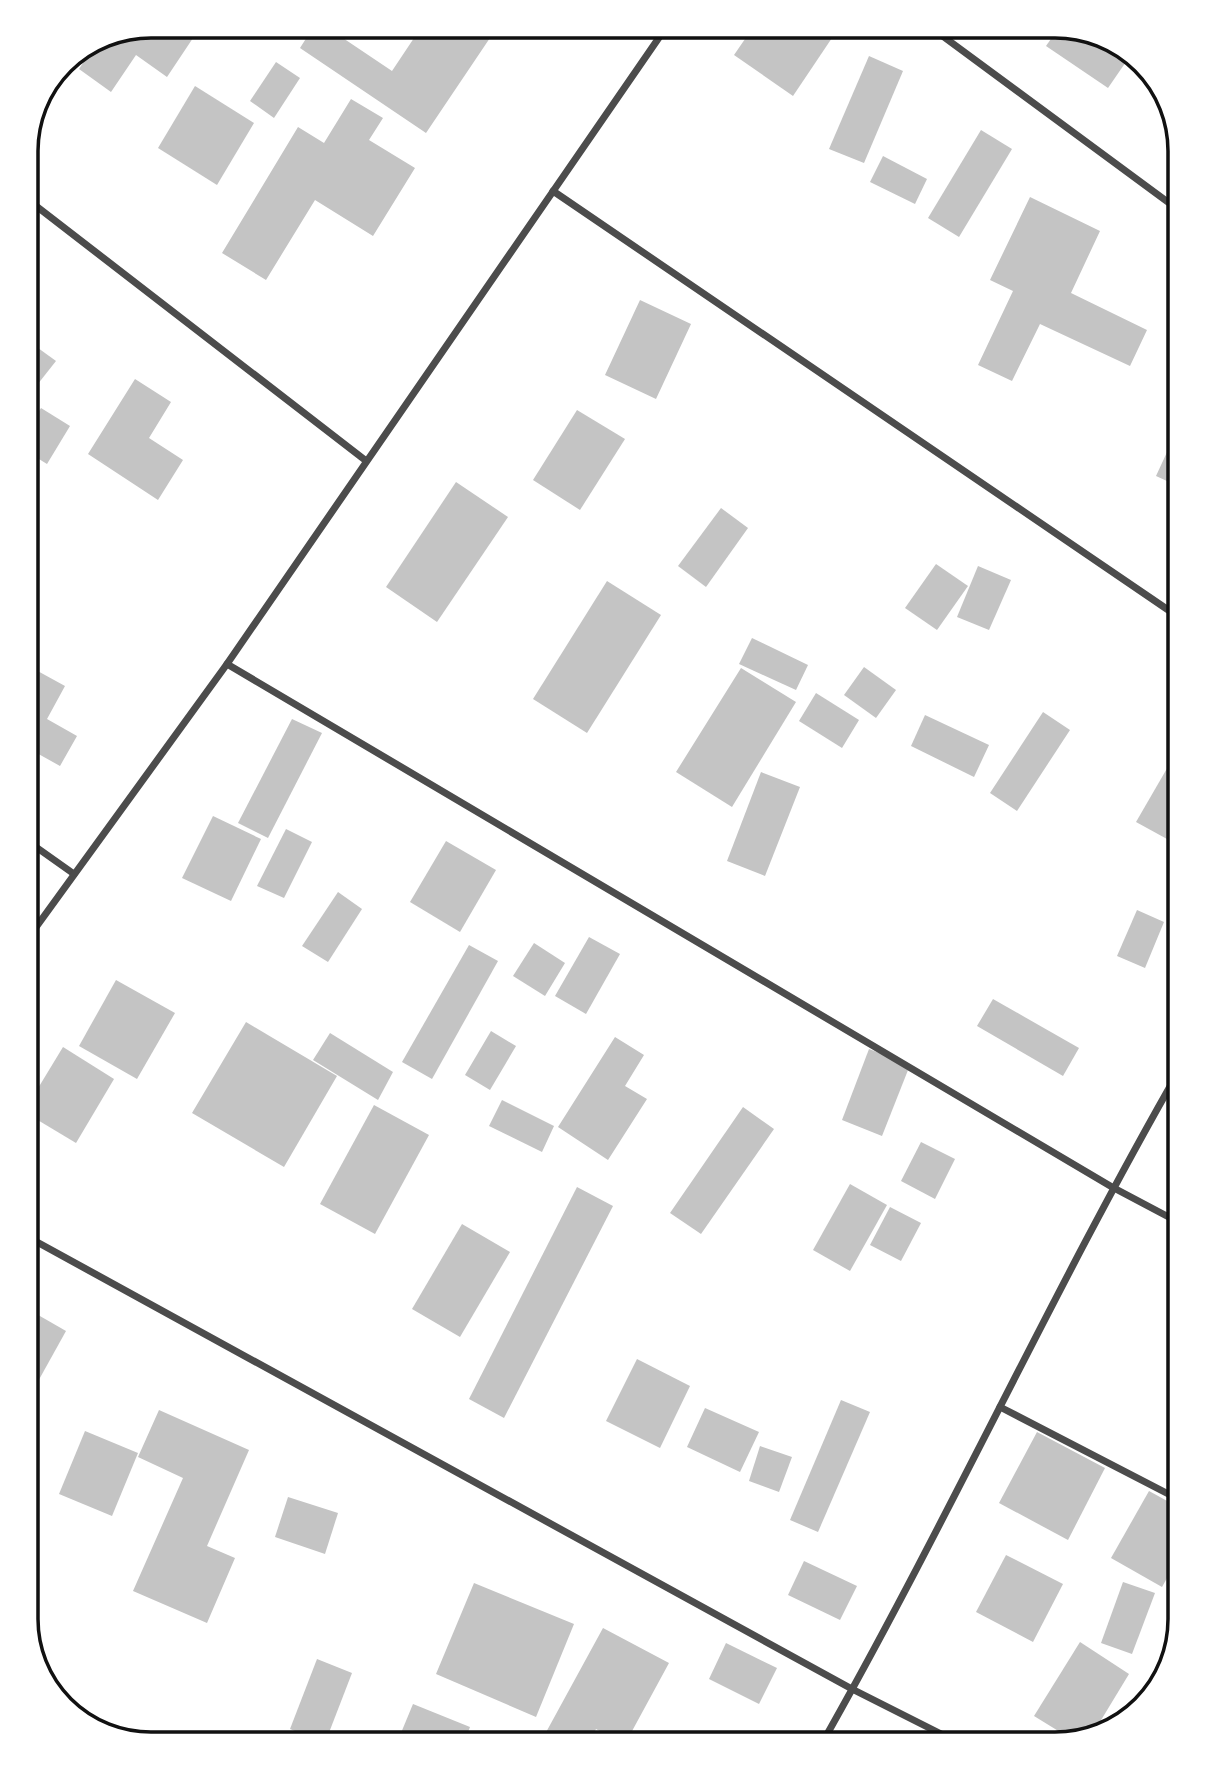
<svg xmlns="http://www.w3.org/2000/svg" width="1206" height="1771" font-family="'Source Sans 3',sans-serif">
<rect width="100%" height="100%" fill="#fff"/>
<g fill="#c4c4c4">
<path d="M 151,26 L 201,26 L 167,77 L 136,55 L 111,92 L 79,69 L 93,48 Z"/>
<path d="M 314,26 L 325,26 L 392,71 L 422,26 L 498,26 L 426,133 L 300,48 Z"/>
<path d="M 754,26 L 840,26 L 793,96 L 734,55 Z"/>
<path d="M 1060,26 L 1118,43 L 1130,56 L 1108,88 L 1046,46 Z"/>
<path d="M 869,56 L 903,71 L 864,163 L 829,149 Z"/>
<path d="M 276,62 L 300,78 L 274,118 L 250,101 Z"/>
<path d="M 195,86 L 254,123 L 217,185 L 158,148 Z"/>
<path d="M 351,99 L 383,118 L 369,140 L 415,168 L 373,236 L 315,200 L 266,280 L 222,253 L 298,127 L 324,143 Z"/>
<path d="M 981,130 L 1012,149 L 959,237 L 928,218 Z"/>
<path d="M 883,156 L 927,179 L 915,204 L 870,182 Z"/>
<path d="M 1030,197 L 1100,231 L 1071,293 L 1147,330 L 1130,366 L 1040,324 L 1012,381 L 978,365 L 1013,291 L 990,280 Z"/>
<path d="M 1180,267 L 1180,292 L 1169,286 Z"/>
<path d="M 640,300 L 691,324 L 656,399 L 605,375 Z"/>
<path d="M 27,340 L 56,361 L 26,399 Z"/>
<path d="M 135,379 L 171,402 L 149,438 L 183,460 L 158,500 L 88,454 Z"/>
<path d="M 41,408 L 70,426 L 47,464 L 26,451 L 26,431 Z"/>
<path d="M 577,410 L 625,439 L 580,510 L 533,480 Z"/>
<path d="M 1180,424 L 1180,487 L 1156,476 Z"/>
<path d="M 456,482 L 508,517 L 437,622 L 386,587 Z"/>
<path d="M 721,508 L 748,528 L 706,587 L 678,566 Z"/>
<path d="M 936,564 L 968,586 L 937,630 L 905,608 Z"/>
<path d="M 978,566 L 1011,580 L 989,630 L 957,617 Z"/>
<path d="M 607,581 L 661,615 L 587,733 L 533,699 Z"/>
<path d="M 752,638 L 808,665 L 796,690 L 739,664 Z"/>
<path d="M 864,667 L 896,690 L 876,718 L 844,695 Z"/>
<path d="M 741,668 L 796,702 L 732,807 L 676,772 Z"/>
<path d="M 34,669 L 65,686 L 47,719 L 77,736 L 60,766 L 26,747 L 26,683 Z"/>
<path d="M 816,693 L 859,720 L 842,748 L 799,721 Z"/>
<path d="M 1043,712 L 1070,730 L 1017,811 L 990,793 Z"/>
<path d="M 925,715 L 989,745 L 974,777 L 911,746 Z"/>
<path d="M 292,719 L 322,733 L 268,838 L 238,823 Z"/>
<path d="M 1180,746 L 1180,817 L 1167,839 L 1136,822 Z"/>
<path d="M 761,772 L 800,787 L 765,876 L 727,861 Z"/>
<path d="M 213,816 L 261,839 L 231,901 L 182,878 Z"/>
<path d="M 286,829 L 312,842 L 284,898 L 257,886 Z"/>
<path d="M 446,841 L 496,870 L 460,932 L 410,902 Z"/>
<path d="M 338,892 L 362,909 L 328,962 L 302,946 Z"/>
<path d="M 1137,910 L 1164,922 L 1145,968 L 1117,956 Z"/>
<path d="M 589,937 L 620,954 L 586,1014 L 555,996 Z"/>
<path d="M 534,943 L 565,963 L 545,996 L 513,976 Z"/>
<path d="M 469,945 L 498,961 L 432,1079 L 402,1062 Z"/>
<path d="M 116,980 L 175,1013 L 137,1079 L 79,1046 Z"/>
<path d="M 993,999 L 1079,1048 L 1063,1076 L 977,1026 Z"/>
<path d="M 246,1022 L 337,1076 L 284,1167 L 192,1113 Z"/>
<path d="M 491,1031 L 516,1046 L 490,1090 L 465,1075 Z"/>
<path d="M 330,1033 L 393,1072 L 378,1100 L 313,1060 Z"/>
<path d="M 615,1037 L 644,1055 L 625,1086 L 647,1099 L 608,1160 L 558,1127 Z"/>
<path d="M 63,1047 L 114,1079 L 76,1143 L 26,1113 L 26,1108 Z"/>
<path d="M 869,1049 L 910,1065 L 882,1136 L 842,1120 Z"/>
<path d="M 502,1100 L 554,1126 L 542,1152 L 489,1126 Z"/>
<path d="M 374,1105 L 429,1135 L 375,1234 L 320,1204 Z"/>
<path d="M 743,1107 L 774,1129 L 701,1234 L 670,1213 Z"/>
<path d="M 921,1142 L 955,1159 L 935,1199 L 901,1181 Z"/>
<path d="M 850,1184 L 887,1205 L 850,1271 L 813,1250 Z"/>
<path d="M 577,1187 L 613,1206 L 504,1418 L 469,1399 Z"/>
<path d="M 890,1207 L 921,1223 L 901,1261 L 870,1245 Z"/>
<path d="M 462,1224 L 510,1252 L 460,1337 L 412,1309 Z"/>
<path d="M 26,1308 L 66,1331 L 26,1403 Z"/>
<path d="M 637,1359 L 690,1386 L 660,1448 L 606,1421 Z"/>
<path d="M 841,1400 L 870,1412 L 818,1532 L 790,1520 Z"/>
<path d="M 705,1408 L 759,1432 L 740,1472 L 687,1447 Z"/>
<path d="M 159,1410 L 249,1450 L 207,1546 L 235,1558 L 207,1623 L 133,1591 L 183,1478 L 138,1457 Z"/>
<path d="M 85,1431 L 138,1453 L 112,1516 L 59,1494 Z"/>
<path d="M 1037,1432 L 1105,1468 L 1068,1540 L 999,1503 Z"/>
<path d="M 760,1446 L 792,1457 L 779,1492 L 749,1481 Z"/>
<path d="M 1149,1491 L 1180,1508 L 1180,1555 L 1162,1587 L 1111,1558 Z"/>
<path d="M 288,1497 L 338,1513 L 325,1554 L 275,1537 Z"/>
<path d="M 1006,1555 L 1063,1584 L 1033,1642 L 976,1612 Z"/>
<path d="M 804,1561 L 857,1586 L 840,1620 L 788,1595 Z"/>
<path d="M 1123,1582 L 1155,1593 L 1132,1654 L 1101,1643 Z"/>
<path d="M 474,1583 L 574,1624 L 536,1717 L 436,1674 Z"/>
<path d="M 603,1628 L 669,1663 L 625,1744 L 596,1729 L 588,1745 L 561,1745 L 544,1736 Z"/>
<path d="M 1080,1642 L 1129,1674 L 1092,1735 L 1073,1740 L 1034,1716 Z"/>
<path d="M 726,1643 L 777,1668 L 759,1704 L 709,1679 Z"/>
<path d="M 317,1659 L 352,1673 L 325,1743 L 290,1729 Z"/>
<path d="M 413,1704 L 470,1727 L 463,1745 L 396,1745 Z"/>
</g>
<g fill="none" stroke-linecap="round" stroke-linejoin="round">
<g stroke="#4c4c4c" stroke-width="7">
<path d="M 929,26 L 1180,211"/>
<path d="M 553,191 L 1180,618"/>
<path d="M 27,199 L 365,460"/>
<path d="M 227,664 L 1112,1187 L 1180,1223"/>
<path d="M 26,840 L 74,874"/>
<path d="M 26,941 L 227,664 L 667,26"/>
<path d="M 26,1236 L 852,1689 L 963,1745"/>
<path d="M 1000,1407 L 1180,1500"/>
<path d="M 84,1724 L 97,1730"/>
<path d="M 821,1745 C 947,1523 1053,1290 1180,1069"/>
</g>
</g>
<path d="M0 0H1206V1771H0ZM151 38H1055A113 113 0 0 1 1168 151V1619A113 113 0 0 1 1055 1732H151A113 113 0 0 1 38 1619V151A113 113 0 0 1 151 38Z" fill="#fff" fill-rule="evenodd"/>
<path fill="none" stroke="#111" stroke-width="3.5" d="M151 38H1055A113 113 0 0 1 1168 151V1619A113 113 0 0 1 1055 1732H151A113 113 0 0 1 38 1619V151A113 113 0 0 1 151 38Z"/>
</svg>
